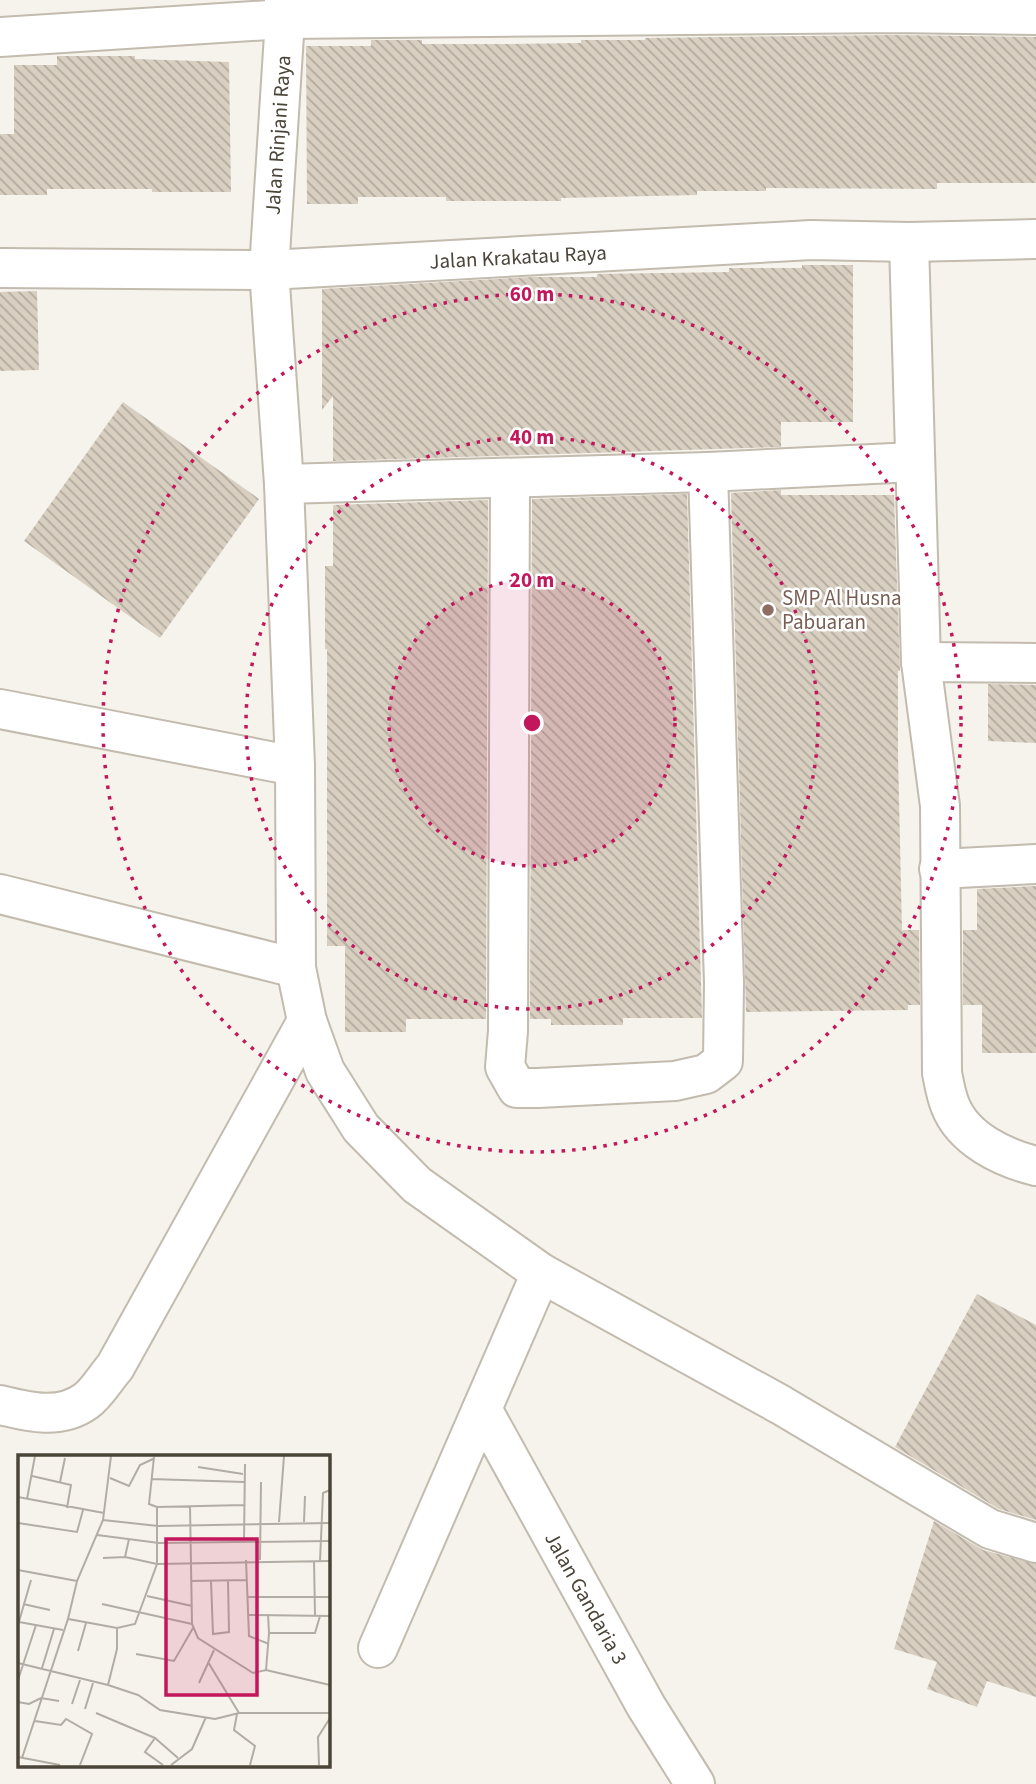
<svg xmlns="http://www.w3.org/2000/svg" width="1036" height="1784" font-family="'Source Sans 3',sans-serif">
<defs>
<pattern id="building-back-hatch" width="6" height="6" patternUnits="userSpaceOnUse" patternTransform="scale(1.75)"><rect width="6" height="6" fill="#d8cfc1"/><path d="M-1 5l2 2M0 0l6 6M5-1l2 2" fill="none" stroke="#b1aa9e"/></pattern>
</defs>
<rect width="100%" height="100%" fill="#f6f3ec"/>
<g fill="url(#building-back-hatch)">
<path d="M 894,35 L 1036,37 L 1036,183 L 937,183 L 937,189 L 766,188 L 766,191 L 697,191 L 697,195 L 561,198 L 561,201 L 446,201 L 446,197 L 358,197 L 358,204 L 307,204 L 306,46 L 371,46 L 371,40 L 422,40 L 422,44 L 509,44 L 581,43 L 581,40 L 645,40 L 645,38 Z"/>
<path d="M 57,56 L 135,56 L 135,59 L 229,62 L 231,192 L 152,192 L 152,189 L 47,189 L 47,195 L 0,195 L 0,134 L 14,134 L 14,65 L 57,65 Z"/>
<path d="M 802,265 L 853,265 L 853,422 L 781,422 L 781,447 L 333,461 L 333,396 L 322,410 L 322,289 L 532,277 L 597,277 L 597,274 L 729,272 L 729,268 L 802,268 Z"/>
<path d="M 37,291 L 39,370 L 0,371 L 0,292 Z"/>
<path d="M 123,402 L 259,499 L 160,638 L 24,541 Z"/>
<path d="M 781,490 L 781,495 L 894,495 L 900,671 L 898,671 L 898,755 L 902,930 L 919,930 L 920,1005 L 908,1005 L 908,1010 L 746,1012 L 731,493 Z"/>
<path d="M 687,494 L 702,1018 L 623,1018 L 623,1025 L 551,1025 L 551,1019 L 530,1019 L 532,499 Z"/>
<path d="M 488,500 L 486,1019 L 406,1019 L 406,1032 L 345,1032 L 345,946 L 327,946 L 327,649 L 325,649 L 325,566 L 333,566 L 333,505 Z"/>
<path d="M 988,684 L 1036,685 L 1036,743 L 988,741 Z"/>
<path d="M 1036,886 L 1036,1053 L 982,1053 L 982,1005 L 963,1005 L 963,930 L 977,930 L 977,889 Z"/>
<path d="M 977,1294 L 1036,1325 L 1036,1520 L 999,1509 L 895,1447 Z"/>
<path d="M 934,1521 L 983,1550 L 1036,1564 L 1036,1697 L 987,1681 L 977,1707 L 927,1689 L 937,1662 L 894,1649 Z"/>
</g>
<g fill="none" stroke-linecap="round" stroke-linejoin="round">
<g stroke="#c2bbae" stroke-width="42">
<g id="minor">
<path d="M 284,0 L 285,19 L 269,270 L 284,484 L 295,766 L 296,968 L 307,1021 L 325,1071 L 361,1128 L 417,1185 L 541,1273 L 781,1405 L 990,1529 L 1036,1543"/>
<path d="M 0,37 L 285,19 L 894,13 L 1036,15"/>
<path d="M 909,242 L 921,662 L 940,806 L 942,1073 C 944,1083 946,1095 950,1105 C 963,1139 1003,1158 1036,1166"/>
<path d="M 0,268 L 269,270 L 811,240 L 909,242 L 1036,239"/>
<path d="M 510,479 L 508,1031 L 505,1067 L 517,1088 L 538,1088 L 675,1081 L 706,1074 L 723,1061 L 724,983 L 708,472"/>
<path d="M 284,484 L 708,472 L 914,462"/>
<path d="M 921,662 L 1036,663"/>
<path d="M 0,709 L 295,766"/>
<path d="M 939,869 L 1036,864"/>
<path d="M 0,894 L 296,968"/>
<path d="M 0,1405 C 29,1412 60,1420 86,1401 C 97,1393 106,1377 115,1367 L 307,1021"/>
<path d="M 482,1409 L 646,1706 L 695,1784"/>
<path d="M 378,1648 L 541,1273"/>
</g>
</g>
<use href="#minor" stroke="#fff" stroke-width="38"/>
</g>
<circle cx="532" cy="723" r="143" fill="#c2185b" fill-opacity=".12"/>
<g fill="none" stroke="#c2185b" stroke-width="3.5" stroke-dasharray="3.5 7">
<circle cx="532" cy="723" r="143"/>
<circle cx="532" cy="723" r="286"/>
<circle cx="532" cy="723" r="429"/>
</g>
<circle fill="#8d6e63" stroke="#fff" stroke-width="2.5" cx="768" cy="610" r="7"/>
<g text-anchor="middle" stroke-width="5" stroke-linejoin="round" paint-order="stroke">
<g font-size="21" fill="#4b4439" stroke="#fff">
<text transform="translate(278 135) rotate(-86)" y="7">Jalan Rinjani Raya</text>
<text transform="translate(518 257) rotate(-3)" y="7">Jalan Krakatau Raya</text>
<text transform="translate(586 1598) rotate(61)" y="7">Jalan Gandaria 3</text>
</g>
<g font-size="21" fill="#785e54" stroke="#fff" text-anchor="start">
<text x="782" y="605">SMP Al Husna<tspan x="782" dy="24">Pabuaran</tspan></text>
</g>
</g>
<g transform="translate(18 1455)">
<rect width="312" height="312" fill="#f6f3ec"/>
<path fill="none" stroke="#b2ada4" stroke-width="2" d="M 136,2 L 131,49 L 139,52M 180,12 L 225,19M 14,21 L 53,30 L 49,53M 92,23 L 111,31 L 122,10 L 135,4M 133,24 L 226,27M 42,27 L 47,3M 0,42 L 86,58M 9,44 L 17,1M 172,51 L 174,169 L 180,183 L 235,218 L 248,215 L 312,230M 139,52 L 226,50M 85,65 L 140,71 L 312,68M 261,67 L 266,1M 286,67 L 287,41M 0,68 L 59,77 L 65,55M 79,80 L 141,88 L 312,86M 111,84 L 107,102 L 139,109 L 312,106M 226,85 L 227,9M 85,103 L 107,102M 228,105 L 231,181 L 251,189M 242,105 L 243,27M 296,106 L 297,160M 302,106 L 305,38 L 312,35M 0,115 L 59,126M 173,126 L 228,125M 193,126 L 195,179 L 211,177 L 210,125M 129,141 L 174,151M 229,142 L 312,142M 5,149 L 32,155M 84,149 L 174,169M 250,159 L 251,178 L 297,178 L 302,161M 230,160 L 312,161M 50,164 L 59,126 L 85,65 L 93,1M 1,167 L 45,175M 0,170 L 13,125M 60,196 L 68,168M 118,199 L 156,206 L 175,173M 190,207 L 221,258M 0,208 L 90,230 L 120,240 L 142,255 L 197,264 L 221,258 L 312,258M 24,213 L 36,174M 248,215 L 251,178M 0,225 L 18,170M 181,228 L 196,195M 90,230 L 99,194 L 99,173M 0,247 L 11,249 L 23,243 L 41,246M 54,249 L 62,225M 67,254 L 75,228M 78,258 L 137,283 L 127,297 L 145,310M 219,259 L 216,275 L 237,291 L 232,310M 17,266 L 43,270 L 48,264 L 74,279 L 62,310M 137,283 L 160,303M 0,302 L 42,310M 4,303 L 50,164 L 99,173 L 117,169 L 139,109 L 139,52M 153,310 L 174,294 L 188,262M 301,310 L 300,282 L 312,263"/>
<path fill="#c2185b" fill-opacity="0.15" stroke="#c2185b" stroke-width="3.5" d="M 148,84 L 239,84 L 239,240 L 148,240 Z"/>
<rect width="312" height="312" fill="none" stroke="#4b4439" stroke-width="3.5"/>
</g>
<circle cx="532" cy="723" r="10" fill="#c2185b" stroke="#fff" stroke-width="3.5"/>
<g font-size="21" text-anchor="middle" font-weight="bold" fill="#c2185b" stroke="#fff" stroke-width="5" stroke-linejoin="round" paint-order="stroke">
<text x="532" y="301">60 m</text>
<text x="532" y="444">40 m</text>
<text x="532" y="587">20 m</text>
</g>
</svg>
